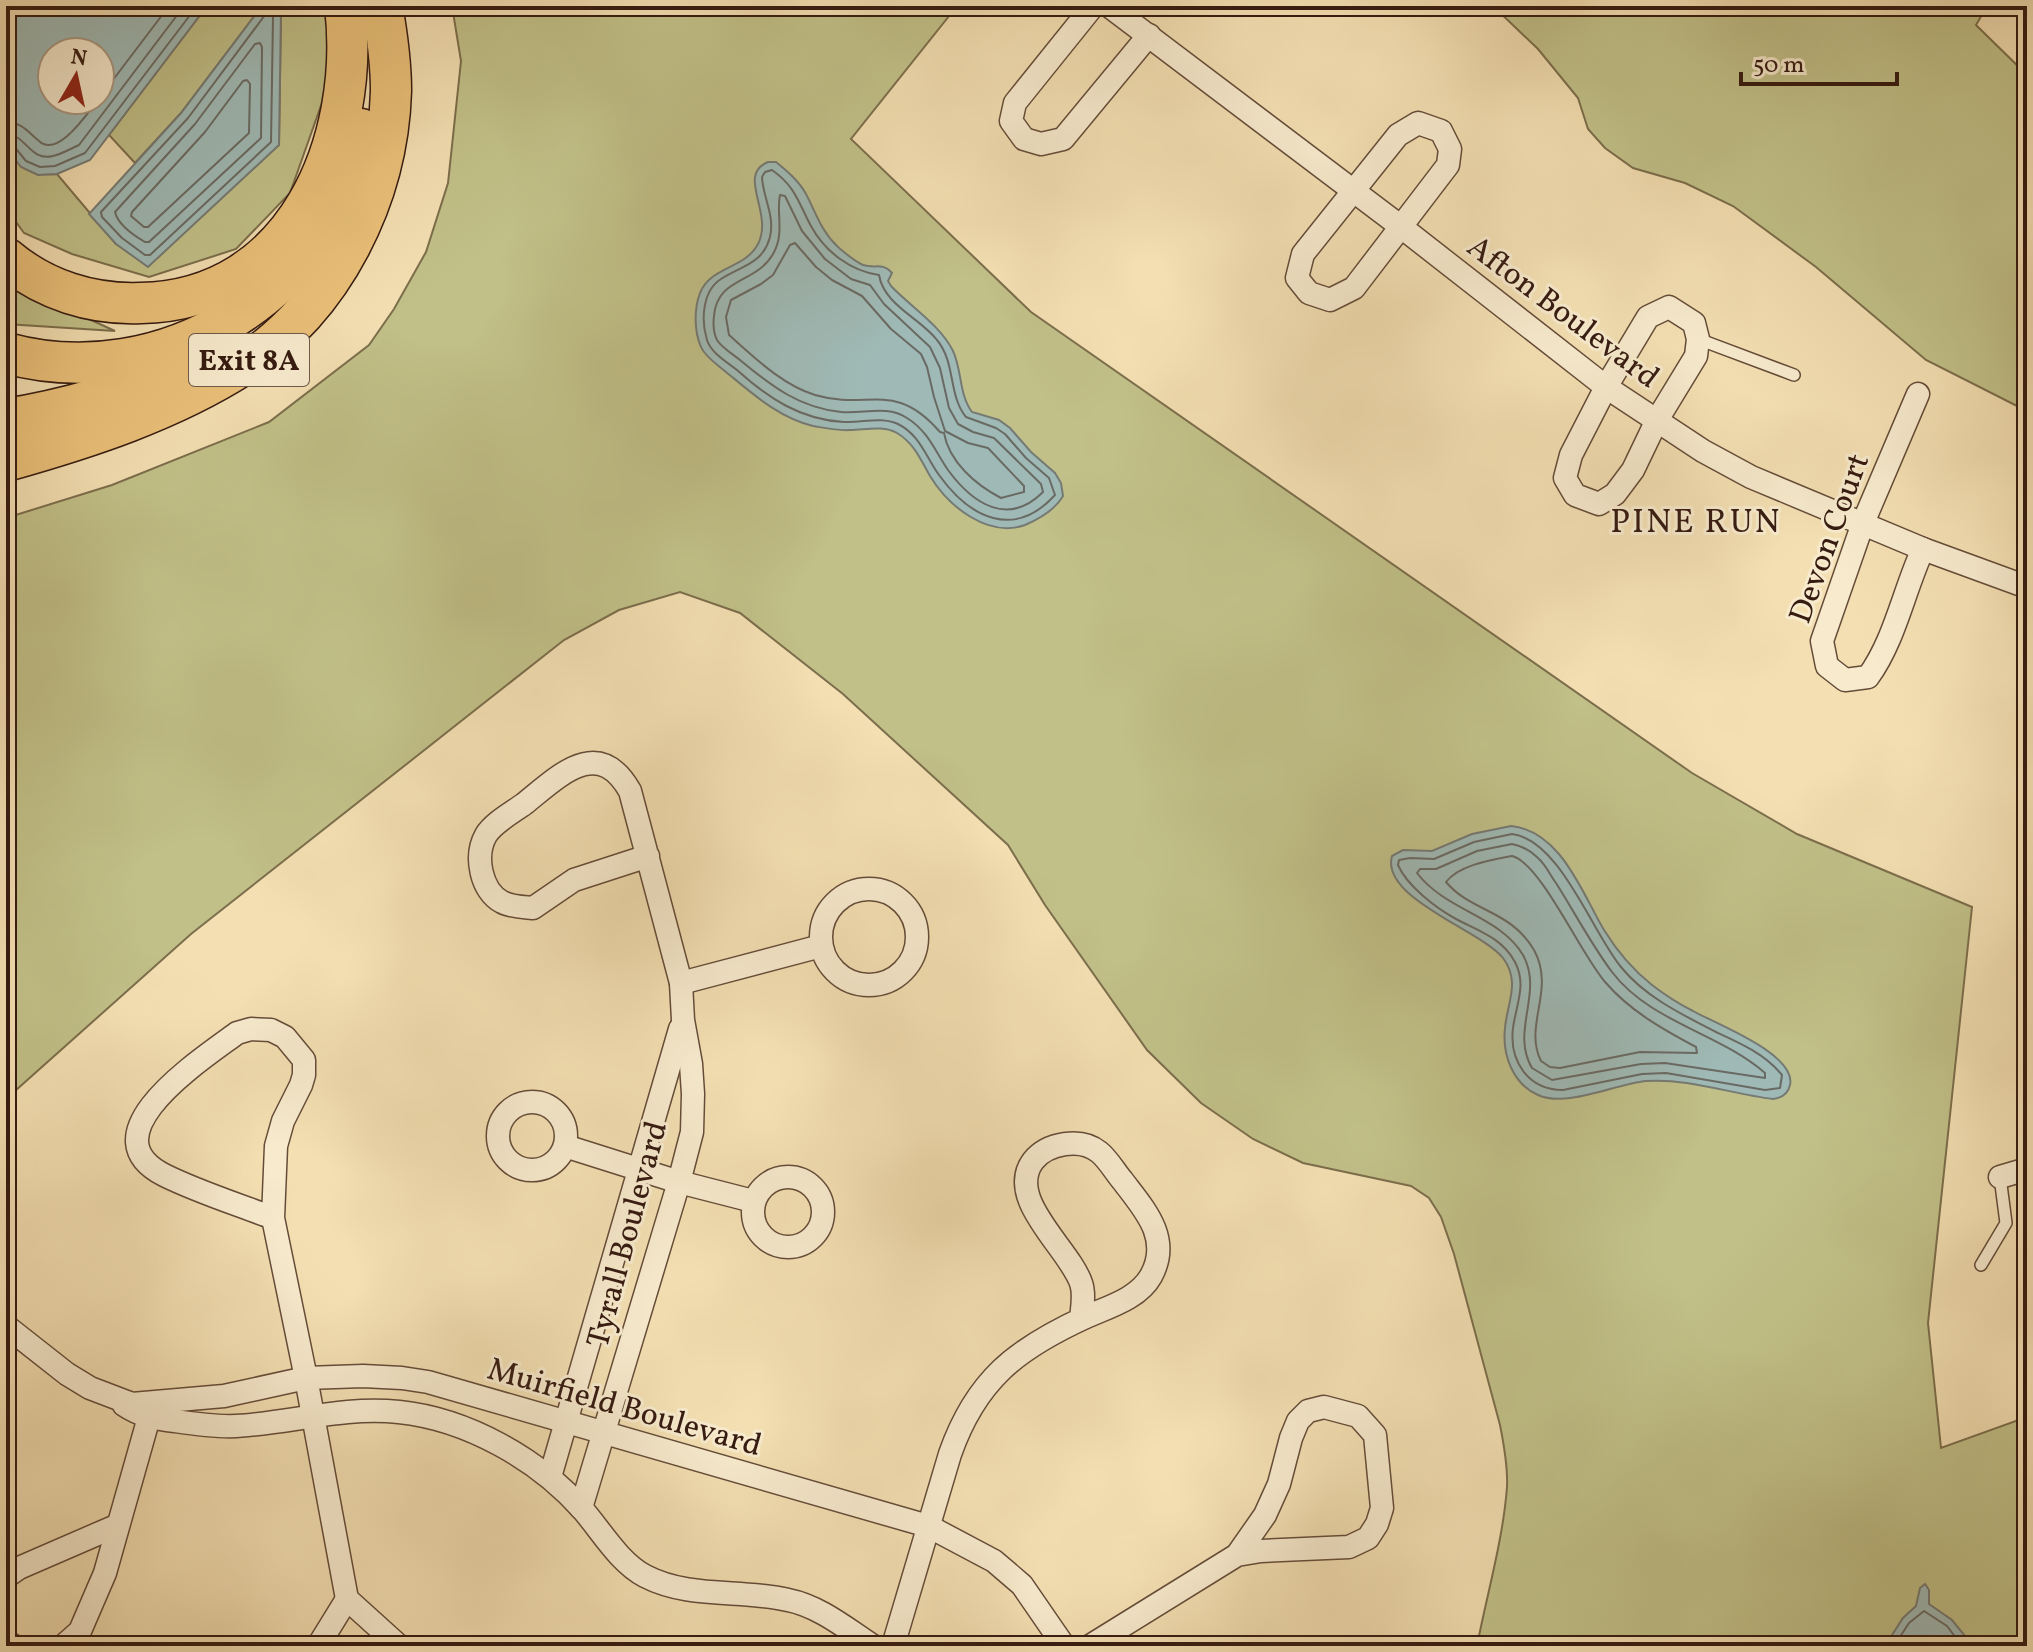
<svg xmlns="http://www.w3.org/2000/svg" width="2033" height="1652" font-family="Vollkorn,serif">
<rect width="100%" height="100%" fill="#f3dfb2"/>
<filter id="stains"><feTurbulence type="fractalNoise" baseFrequency=".0025" numOctaves="4"/><feColorMatrix values="0 0 0 0 .2 0 0 0 0 .09 0 0 0 0 .02 0 0 0 .5 -.17"/></filter>
<radialGradient id="worn" r=".72"><stop offset=".6" stop-color="#630" stop-opacity="0"/><stop offset="1" stop-color="#630" stop-opacity=".3"/></radialGradient>
<g fill="#c1c088" stroke="#7c6e4c" stroke-width="2">
<path d="M 207,6 L 262,6 L 181,113 L 135,163 L 109,135 Z"/>
<path d="M 274,6 L 326,6 L 330,80 L 290,193 L 236,249 L 149,277 L 72,254 L 24,233 L 6,208 L 6,148 C 23,169 29,176 57,174 L 116,244 L 279,145 L 281,12 Z"/>
<path d="M 452,6 L 957,6 L 851,139 L 1031,312 L 1692,773 L 1797,834 L 1972,907 L 1928,1323 L 1941,1448 L 2016,1421 L 2027,1405 L 2027,1646 L 1477,1646 C 1487,1594 1503,1540 1507,1487 C 1508,1466 1504,1445 1500,1425 L 1454,1254 L 1441,1217 L 1429,1198 L 1411,1186 L 1303,1163 L 1253,1139 L 1201,1103 L 1147,1050 L 1045,905 L 1008,845 L 843,694 L 740,613 L 680,592 L 619,610 L 564,640 L 191,934 L 6,1099 L 6,518 L 112,485 L 269,422 L 369,345 L 394,309 L 426,252 L 448,183 L 461,61 Z"/>
<path d="M 1493,6 L 1987,6 L 1976,25 L 2027,75 L 2027,411 L 1926,360 L 1816,267 L 1733,206 L 1685,183 L 1633,168 L 1605,148 L 1588,129 L 1578,98 L 1538,49 Z"/>
<path d="M 6,273 L 21,288 L 115,331 L 6,324 Z"/>
</g>
<g fill="#9fbab6" stroke="#757a74" stroke-width="2" fill-rule="evenodd">
<path d="M 6,6 L 207,6 L 90,160 L 57,174 L 38,175 L 21,167 L 6,148 ZM 52,52 L 100,52 L 100,100 L 52,100 Z"/>
<path d="M 262,6 L 274,6 L 281,11 L 279,145 L 148,267 L 116,244 L 89,214 L 181,113 Z"/>
<path d="M 768,162 L 776,162 C 787,171 799,181 806,194 C 816,213 821,231 838,247 C 845,253 854,261 863,265 C 875,269 883,262 892,273 L 888,281 L 891,286 C 911,307 940,325 953,351 C 962,370 959,395 972,412 L 999,420 L 1010,428 L 1031,452 L 1055,473 L 1061,483 L 1063,496 C 1055,510 1039,519 1025,525 C 988,538 949,507 930,476 C 921,460 914,443 897,433 C 883,425 865,430 850,430 C 838,431 825,428 813,426 C 779,418 753,394 726,372 C 718,365 705,357 701,347 C 694,331 694,309 700,293 C 711,266 745,269 758,244 C 774,213 736,175 768,162 Z"/>
<path d="M 1511,826 C 1561,831 1582,893 1604,930 C 1617,951 1633,970 1652,985 C 1665,995 1679,1004 1693,1011 C 1714,1023 1797,1054 1790,1085 C 1788,1094 1781,1098 1773,1099 C 1731,1094 1689,1078 1646,1081 C 1615,1084 1567,1108 1538,1095 C 1513,1084 1502,1055 1505,1028 C 1507,1003 1521,982 1503,958 C 1482,931 1380,898 1392,856 L 1403,850 L 1432,851 L 1472,834 Z"/>
<path d="M 1925,1584 L 1929,1590 L 1929,1604 L 1952,1620 L 1969,1641 L 1980,1646 L 1885,1646 L 1903,1618 L 1916,1606 L 1920,1588 Z"/>
</g>
<g fill="none" stroke-linecap="round" stroke-linejoin="round">
<g stroke="#6a6a64" stroke-width="2">
<path d="M 270,13 L 273,17 L 271,142 L 150,255 L 145,255 L 122,238 L 102,217 L 101,212 L 188,118 L 265,15 Z"/>
<path d="M 255,44 L 260,43 L 262,47 L 261,138 L 149,242 L 145,242 C 133,235 118,225 115,212 L 195,124 Z"/>
<path d="M 247,80 L 250,84 L 249,133 L 148,227 L 144,227 L 131,216 L 132,212 L 205,132 L 243,81 Z"/>
<path d="M 100,97 L 169,6"/>
<path d="M 6,122 C 23,123 27,131 39,141 C 58,159 88,112 98,100"/>
<path d="M 6,134 C 27,135 30,162 53,156 C 62,154 70,149 79,145 L 184,6"/>
<path d="M 6,144 L 13,145 L 26,161 L 40,167 L 55,166 L 85,153 L 197,6"/>
<path d="M 772,170 C 796,187 798,202 811,226 C 825,252 851,271 879,275 C 884,305 920,318 937,340 C 956,363 948,395 966,417 L 996,428 L 1005,434 L 1026,458 L 1049,478 L 1055,495 C 1014,540 970,518 939,475 C 926,457 920,435 898,424 C 881,416 862,423 844,422 C 801,420 768,398 737,370 C 727,362 711,353 707,340 C 701,321 702,291 721,279 C 741,266 763,264 770,237 C 775,215 763,198 762,177 L 765,172 Z"/>
<path d="M 780,195 L 785,196 L 802,231 L 825,259 L 851,279 L 870,285 L 884,304 L 930,347 L 940,368 L 949,408 L 958,424 L 973,432 L 994,438 L 1041,484 L 1043,492 C 1008,527 973,504 948,470 C 935,451 928,431 907,418 C 887,405 864,414 841,412 C 800,408 771,386 740,360 C 734,355 722,348 717,340 C 714,334 713,324 714,316 C 717,277 756,284 773,254 C 785,234 776,214 780,195 Z"/>
<path d="M 795,243 L 816,267 L 832,280 L 862,296 L 891,329 L 921,354 L 927,367 L 934,397 L 945,431 L 968,443 L 988,448 L 1024,486 L 1024,492 L 1001,498 C 976,485 949,462 944,433 L 940,432 C 894,379 869,411 815,395 C 782,385 754,357 729,335 L 726,317 L 731,300 L 761,284 L 773,275 L 790,245 Z"/>
<path d="M 1512,834 C 1560,840 1592,932 1621,967 C 1645,997 1683,1015 1716,1032 C 1740,1043 1765,1054 1782,1075 L 1780,1088 L 1765,1090 L 1666,1073 L 1642,1074 L 1563,1090 C 1528,1090 1509,1061 1513,1028 C 1516,1005 1527,985 1515,962 C 1502,938 1479,931 1456,919 C 1436,908 1407,886 1398,865 L 1399,860 L 1410,858 L 1434,859 L 1474,842 Z"/>
<path d="M 1512,844 C 1522,846 1531,851 1538,858 C 1546,865 1550,875 1556,883 C 1575,913 1591,944 1612,972 C 1650,1022 1719,1033 1765,1073 L 1765,1078 L 1665,1063 L 1641,1064 L 1552,1080 L 1532,1068 C 1510,1031 1544,993 1523,955 C 1500,916 1446,911 1417,873 L 1420,869 L 1436,869 L 1477,851 Z"/>
<path d="M 1512,856 C 1541,863 1582,957 1606,983 C 1630,1011 1664,1030 1696,1047 L 1697,1053 L 1640,1052 L 1560,1068 L 1550,1067 L 1541,1061 C 1523,1025 1556,990 1534,950 C 1511,910 1471,912 1446,882 C 1459,865 1491,860 1512,856 Z"/>
<path d="M 1894,1646 L 1909,1623 L 1924,1611 L 1947,1626 L 1962,1646"/>
</g>
<g stroke="#654c39" stroke-width="14">
<g id="service">
<path d="M 1698,339 L 1794,375"/>
<path d="M 1981,1265 L 2006,1223 L 2000,1177"/>
</g>
</g>
<g stroke="#654c39" stroke-width="25">
<g id="minor">
<path d="M 1093,6 L 1015,103 L 1011,121 L 1024,139 L 1041,144 L 1063,139 L 1149,35"/>
<path d="M 1109,6 L 1400,226 L 1606,387 L 1703,451 L 1751,477 L 1923,549 L 2027,587"/>
<path d="M 1418,123 L 1441,131 L 1450,149 L 1448,165 L 1354,288 L 1330,300 L 1309,293 L 1297,278 L 1303,254 L 1398,135 Z"/>
<path d="M 1669,307 L 1694,323 L 1698,339 L 1696,356 L 1657,420 L 1633,470 L 1615,494 L 1599,504 L 1575,495 L 1565,478 L 1571,455 L 1606,387 L 1648,317 Z"/>
<path d="M 1918,394 L 1863,523 L 1822,641 L 1827,666 L 1845,680 L 1868,677 C 1895,640 1904,590 1923,549"/>
<circle cx="869" cy="937" r="48"/>
<path d="M 681,983 L 821,946"/>
<circle cx="532" cy="1136" r="34"/>
<path d="M 565,1146 L 679,1182 L 753,1201"/>
<circle cx="788" cy="1212" r="35"/>
<path d="M 2000,1177 L 2027,1169"/>
<path d="M 273,1218 C 237,1204 198,1192 164,1175 C 84,1134 204,1058 237,1033 L 251,1029 L 271,1030 L 285,1037 L 304,1060 L 304,1075 L 301,1085 L 283,1121 L 276,1146 L 273,1218 L 306,1378 L 347,1599 L 399,1646"/>
<path d="M 6,1326 L 67,1374 L 90,1388 L 132,1404 L 224,1396 L 306,1378 L 363,1376 L 402,1378 L 428,1382 L 928,1526 L 994,1561 L 1022,1585 L 1064,1646"/>
<path d="M 124,1405 C 140,1416 157,1419 175,1421 C 195,1424 216,1427 236,1426 C 291,1423 343,1406 399,1412 C 467,1419 538,1459 583,1510 C 602,1532 619,1562 645,1576 C 689,1599 741,1589 788,1600 C 819,1606 847,1629 873,1646"/>
<path d="M 550,1477 L 680,1029"/>
<path d="M 581,1508 L 679,1182 L 692,1132 L 693,1094 L 691,1064 L 683,1020 L 681,983 L 630,791 C 598,735 559,776 524,804 C 513,812 493,823 486,835 C 474,856 481,891 502,902 C 511,907 523,907 533,908 L 574,880 L 648,856"/>
<path d="M 6,1577 L 19,1568 L 116,1526"/>
<path d="M 6,1641 L 14,1646"/>
<path d="M 63,1646 L 80,1631 L 105,1573 L 153,1403"/>
<path d="M 318,1646 L 347,1599"/>
<path d="M 893,1646 L 950,1454 C 976,1380 1016,1349 1086,1317 C 1108,1307 1138,1299 1151,1276 C 1172,1238 1144,1209 1122,1180 C 1115,1172 1108,1159 1099,1152 C 1081,1137 1047,1143 1033,1161 C 1005,1199 1069,1248 1081,1283 C 1085,1294 1082,1308 1081,1319"/>
<path d="M 1090,1646 L 1237,1555 L 1261,1551 L 1349,1547 L 1368,1538 L 1377,1524 L 1382,1508 L 1375,1435 L 1358,1416 L 1324,1407 L 1308,1411 L 1298,1421 L 1291,1438 L 1279,1484 L 1265,1515 L 1237,1555"/>
</g>
</g>
<g stroke="#361b11" stroke-width="43">
<g id="motorway">
<path d="M 6,258 C 44,290 92,305 141,303 C 296,300 361,141 345,6"/>
<path d="M 6,353 C 162,396 335,292 361,129"/>
<path d="M 6,419 C 70,409 131,390 192,366"/>
<path d="M 6,461 C 88,438 171,411 243,365 C 334,307 388,197 391,91 C 391,62 387,34 382,6"/>
</g>
</g>
<use href="#service" stroke="#f7eacd" stroke-width="11"/>
<use href="#minor" stroke="#f7eacd" stroke-width="22"/>
<use href="#motorway" stroke="#eac079" stroke-width="40"/>
</g>
<g text-anchor="middle" stroke-width="6" stroke-linejoin="round" paint-order="stroke">
<rect fill="#f7eacd" stroke="#705949" stroke-width="2" x="189" y="334" width="120" height="52" rx="6"/>
<g font-size="30" font-weight="bold" fill="#361b11">
<text x="249" y="370">Exit 8A</text>
</g>
<g font-size="32" fill="#361b11" stroke="#f7eacd">
<text transform="translate(1564 311) rotate(37)" y="11">Afton Boulevard</text>
<text transform="translate(1828 538) rotate(-70)" y="11">Devon Court</text>
<text transform="translate(626 1234) rotate(-75)" y="11">Tyrall Boulevard</text>
<text transform="translate(625 1406) rotate(16)" y="11">Muirfield Boulevard</text>
</g>
<g font-size="34" letter-spacing="2" fill="#361b11" stroke="#f7eacd">
<text x="1696" y="532">PINE RUN</text>
</g>
</g>
<rect width="2033" height="1652" fill="none" stroke="#f3dfb2" stroke-width="32"/>
<rect x="8" y="8" width="2017" height="1636" fill="none" stroke="#361b11" stroke-width="4"/>
<rect x="16" y="16" width="2001" height="1620" fill="none" stroke="#361b11" stroke-width="2"/>
<g transform="translate(76 76) rotate(9)"><circle r="38" fill="#f7eacd" stroke="#aa9782" stroke-width="2"/>
<path d="M0-6L14 30L0 20L-14 30Z" fill="#8f2418"/>
<text y="-12" font-size="22" font-weight="bold" text-anchor="middle" fill="#361b11">N</text>
</g>
<path d="M1741 72v12h156v-12" fill="none" stroke="#361b11" stroke-width="4"/>
<text x="1753" y="72" font-size="24" fill="#361b11" stroke="#f7eacd" stroke-width="6" paint-order="stroke">50 m</text>
<rect width="100%" height="100%" filter="url(#stains)"/>
<rect width="100%" height="100%" fill="url(#worn)"/>
</svg>
